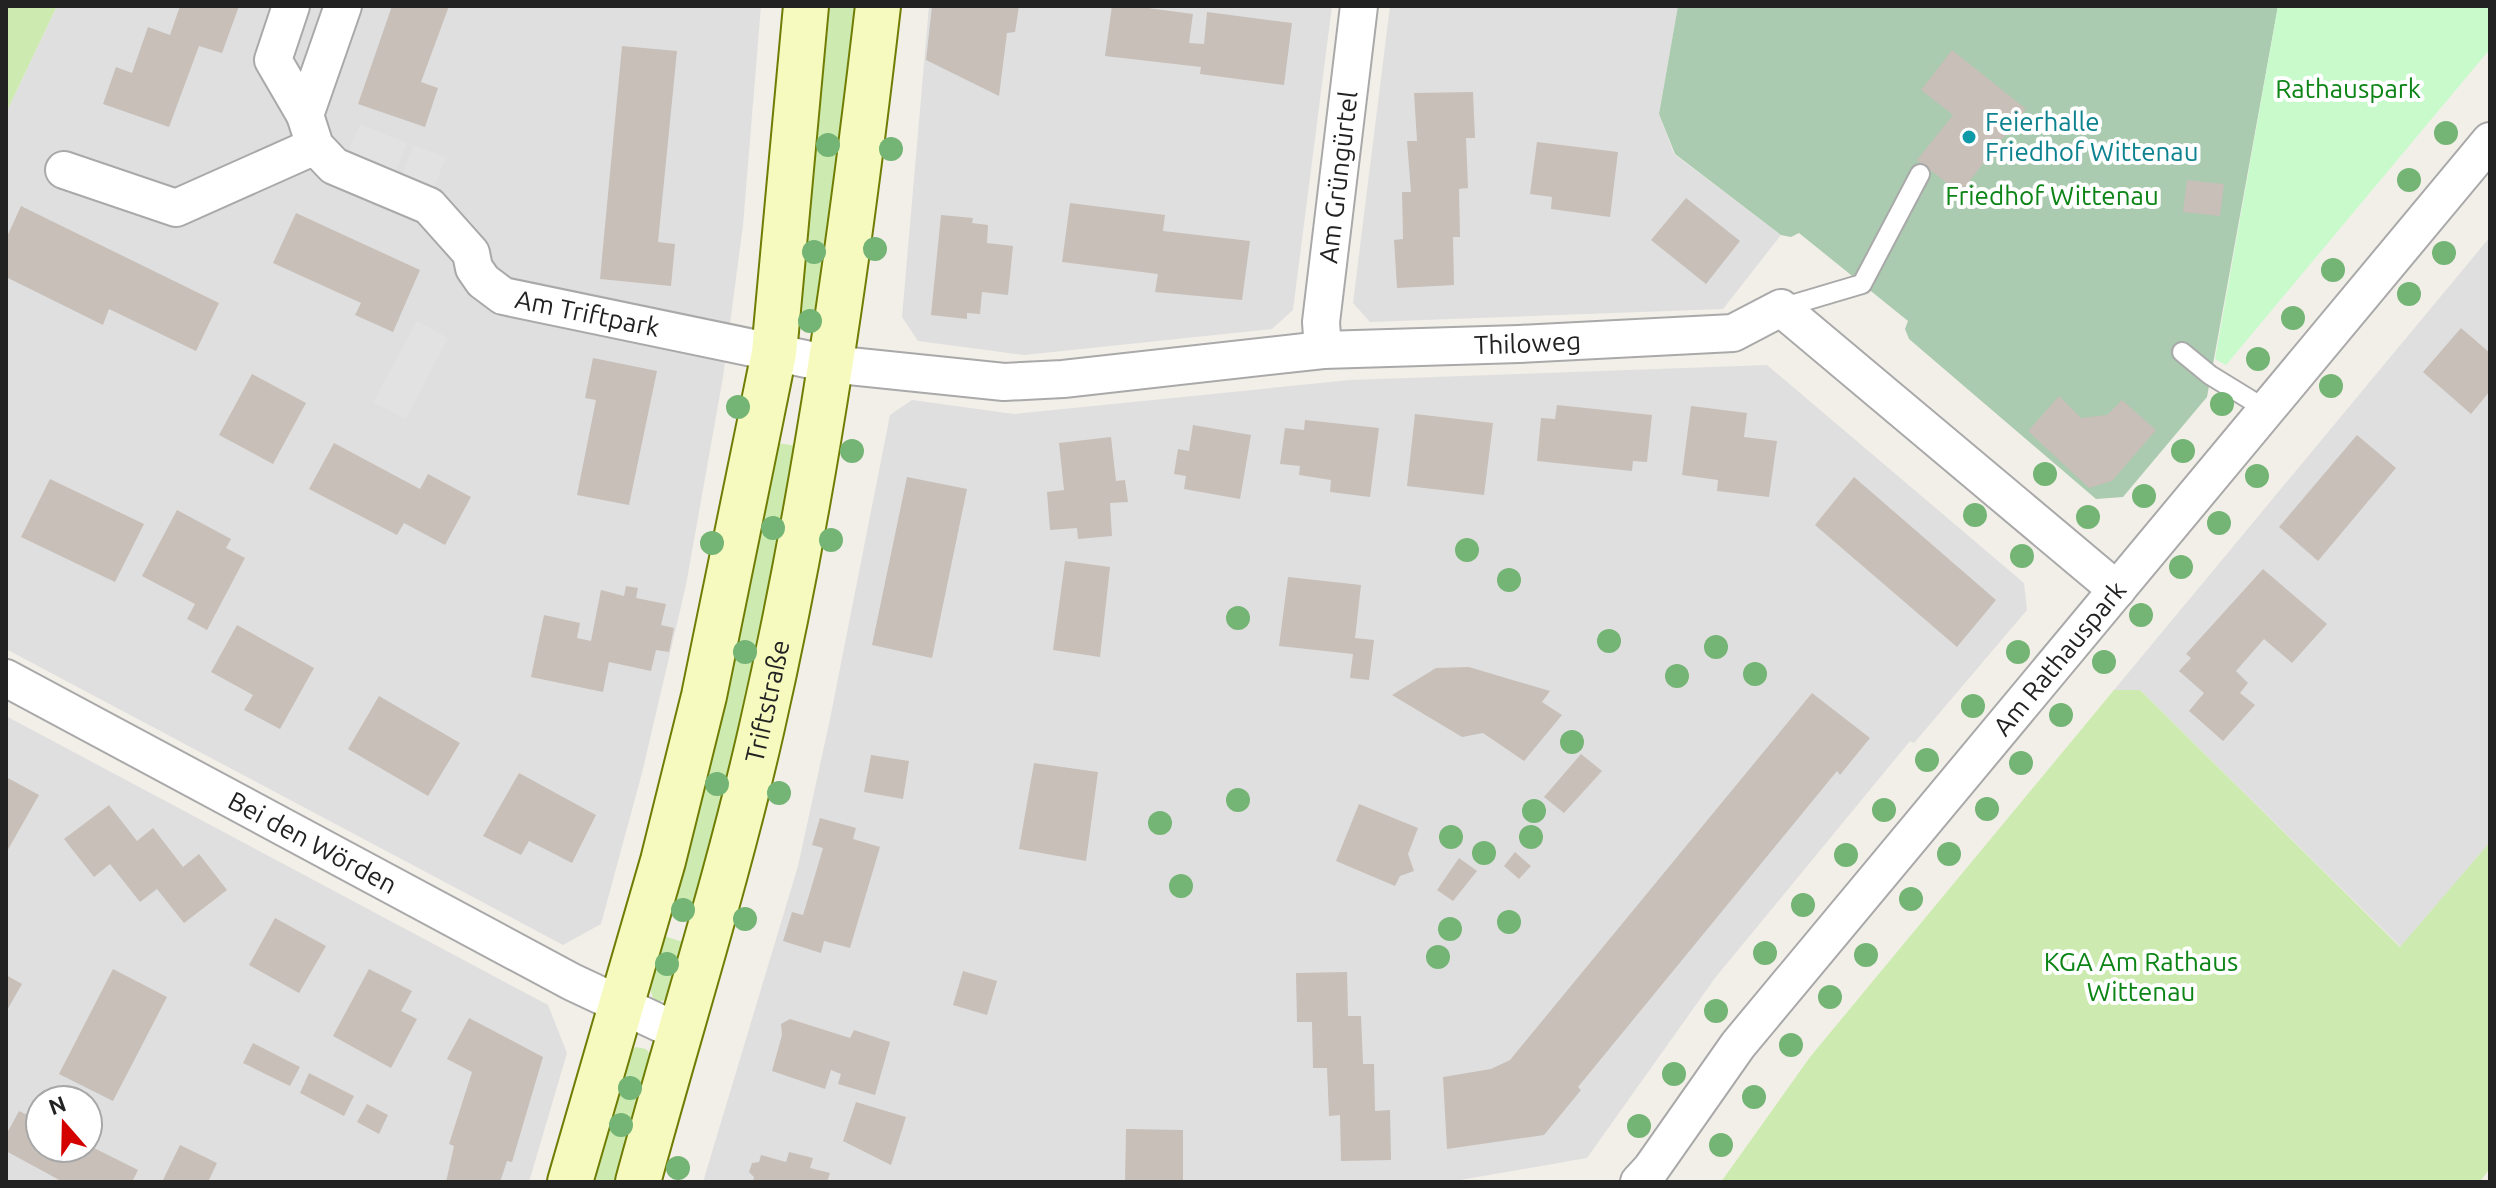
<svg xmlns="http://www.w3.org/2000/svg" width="2496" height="1188" font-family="Ubuntu,sans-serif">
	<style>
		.residential { fill: #e0dfdf; fill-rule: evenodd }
		.grass { fill: #cdebb0 }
		.cemetery { fill: #aacbaf }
		.park { fill: #c8facc }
		.parking { fill: #e2e2e2 }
		.building { fill: #c7bfb8 }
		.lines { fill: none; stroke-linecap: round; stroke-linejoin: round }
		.service-casing { stroke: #a9a9a9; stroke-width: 22 }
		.minor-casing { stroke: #a9a9a9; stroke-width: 40 }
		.secondary-casing { stroke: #707d05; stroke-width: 48 }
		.service { stroke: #fff; stroke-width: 18 }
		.minor { stroke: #fff; stroke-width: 36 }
		.secondary { stroke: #f7fabf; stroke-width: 44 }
		.tree { fill: #74b475 }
		.culture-dot { fill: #0f9aa8; stroke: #fff; stroke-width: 3 }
		.labels { text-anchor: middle; stroke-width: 8; stroke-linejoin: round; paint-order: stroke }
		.park-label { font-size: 26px; fill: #0c8416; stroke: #fff }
		.culture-label { font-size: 26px; fill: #0d838f; stroke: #fff; text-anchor: start }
		.street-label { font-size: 26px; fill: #222; stroke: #fff }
	</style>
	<rect width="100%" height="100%" fill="#f2efe9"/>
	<g class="residential">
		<path d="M57 6H761L743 225 723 377 686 585 642 773 601 924 563 945 6 649V113Z"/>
		<path d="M929 6H1332L1293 310 1272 329 1024 355 918 341 902 317Z"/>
		<path d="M1390 6H1678L1659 114 1674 154 1781 235 1723 309 1370 322 1353 303Z"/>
		<path d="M2490 237V842L2401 947 2140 690H2114Z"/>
		<path d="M1767 365 2024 583 2027 610 1914 743 1910 741 1715 978 1587 1158 1449 1182H703L798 866 830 719 890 415 912 400 1014 414 1350 380Z"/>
		<path d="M6 716 548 1005 567 1053 529 1182H6ZM40 1100H88V1148H40Z"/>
	</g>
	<g class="grass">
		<path d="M6 6H57L6 113Z"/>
		<path d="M830 6H857L816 323 810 333 801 328 800 319Z"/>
		<path d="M778 443 797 446 745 714 692 923 670 916Z"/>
		<path d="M2114 690H2140L2400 947 2490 842V1168L2480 1182H1721L1810 1057Z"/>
		<path d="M664 936 686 943 672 992 666 1000 656 1002C642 985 658 954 664 936Z"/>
		<path d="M636 1047 646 1049 651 1055 618 1182H593L629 1052Z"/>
	</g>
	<path class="cemetery" d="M1678 6H2278L2207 397 2123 497 2096 499 1909 339 1905 329 1908 321 1799 233 1791 237 1781 235 1675 154 1659 114Z"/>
	<path class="park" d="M2278 6H2490V49L2226 365 2215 359Z"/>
	<g class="parking">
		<path d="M360 124 407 143 395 174 347 154Z"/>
		<path d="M413 145 446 157 434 188 402 176Z"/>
		<path d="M417 321 448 338 406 419 373 402Z"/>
	</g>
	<g class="building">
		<path d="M180 6H239L222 53 199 46 169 127 103 104 116 67 132 73 148 27 170 35Z"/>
		<path d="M392 6H449L421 82 438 88 425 127 358 104Z"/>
		<path d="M932 6H1019L1015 32 1007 33 999 96 926 60Z"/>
		<path d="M1112 6H1133L1193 14 1189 43 1204 44 1207 12 1292 23 1284 85 1200 74 1201 67 1105 56Z"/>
		<path d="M622 46 677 51 658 242 675 244 671 286 600 279Z"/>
		<path d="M1952 50 2026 109 1960 193 1917 160 1953 115 1921 90Z"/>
		<path d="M1473 92 1475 138H1466L1468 188 1459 189 1460 237H1453L1454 285 1397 288 1394 240 1403 239 1402 192H1411L1407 141H1417L1414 93Z"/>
		<path d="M1537 142 1618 152 1610 217 1551 209 1552 197 1530 194Z"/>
		<path d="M2187 180 2224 184 2220 216 2183 212Z"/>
		<path d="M1686 198 1740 241 1706 284 1651 240Z"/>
		<path d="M1070 203 1165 215 1163 231 1250 241 1242 300 1155 292 1158 274 1062 262Z"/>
		<path d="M21 206 219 303 196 351 109 309 103 325 6 277V239Z"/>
		<path d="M296 213 420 270 393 332 355 315 361 303 273 263Z"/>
		<path d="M941 215 973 218 972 223 988 225 987 243 1013 246 1008 295 982 292 980 314 967 313V319L931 315Z"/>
		<path d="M2461 328 2490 353V391L2471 414 2423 372Z"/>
		<path d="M593 358 657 371 629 505 577 495 596 400 585 398Z"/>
		<path d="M252 374 306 403 273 464 219 435Z"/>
		<path d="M2059 396 2081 418 2107 415 2122 400 2156 430 2112 481 2089 488 2028 431Z"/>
		<path d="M1557 405 1652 415 1647 462 1633 461 1632 471 1537 461 1541 418 1555 419Z"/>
		<path d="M1691 406 1747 413 1744 437 1777 441 1769 497 1717 491 1718 480 1682 475Z"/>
		<path d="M1415 414 1493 423 1484 495 1407 486Z"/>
		<path d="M1305 420 1379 428 1370 497 1330 492 1331 480 1299 475 1300 466 1280 464 1285 428 1304 430Z"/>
		<path d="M1193 425 1251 435 1240 499 1184 489 1186 476 1174 474 1178 449 1189 451Z"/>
		<path d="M2357 435 2396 468 2318 561 2279 527Z"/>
		<path d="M1111 437 1116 481 1125 480 1128 502 1110 503 1112 536 1078 539 1077 528 1050 530 1047 492 1064 490 1059 443Z"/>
		<path d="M334 443 420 489 428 474 471 497 445 545 404 523 397 535 309 489Z"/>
		<path d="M907 477 967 489 932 658 872 645Z"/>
		<path d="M1854 477 1996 600 1957 647 1815 525Z"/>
		<path d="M50 479 144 524 115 582 21 537Z"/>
		<path d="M177 510 231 539 226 548 245 558 207 630 187 619 195 604 142 576Z"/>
		<path d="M1065 561 1110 567 1100 657 1053 650Z"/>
		<path d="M2263 569 2327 624 2292 663 2264 639 2236 671 2248 683 2240 693 2255 705 2223 741 2189 711 2204 693 2179 671 2191 658 2186 654Z"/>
		<path d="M1288 577 1361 585 1355 638 1374 640 1369 680 1350 678 1353 654 1279 646Z"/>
		<path d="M626 586 638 588 636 598 666 604 661 625 674 628 669 652 656 650 651 671 609 662 603 692 531 677 544 615 580 623 577 638 591 641 601 590 624 596Z"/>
		<path d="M237 625 314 668 280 729 244 710 253 695 211 672Z"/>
		<path d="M1469 667 1550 691 1542 702 1562 715 1524 761 1483 733 1462 737 1392 695 1436 668Z"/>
		<path d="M1812 693 1870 738 1840 775 1837 771 1578 1087 1581 1090 1544 1135 1447 1149 1443 1077 1491 1069 1510 1060Z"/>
		<path d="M379 696 460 743 428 796 348 749Z"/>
		<path d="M1581 754 1602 771 1564 813 1544 797Z"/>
		<path d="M871 755 909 761 903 799 864 792Z"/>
		<path d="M1034 763 1098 772 1086 861 1019 849Z"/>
		<path d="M519 773 596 815 572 863 529 841 521 855 483 836Z"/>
		<path d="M6 777 39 795 6 853Z"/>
		<path d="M1359 804 1418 828 1408 854 1414 871 1400 876 1395 886 1336 861Z"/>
		<path d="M109 805 137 841 153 828 183 867 199 854 227 890 184 923 157 889 140 902 110 864 94 877 64 839Z"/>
		<path d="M820 818 856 828 853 839 880 847 850 948 824 941 821 953 783 941 792 912 803 915 813 882 823 848 812 845Z"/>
		<path d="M1515 852 1531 866 1519 879 1504 866Z"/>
		<path d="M1459 858 1477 871 1453 901 1437 890Z"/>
		<path d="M275 918 326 946 299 993 249 965Z"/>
		<path d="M113 969 167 997 113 1101 59 1074Z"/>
		<path d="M369 969 412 991 401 1011 417 1019 391 1068 333 1036Z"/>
		<path d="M963 971 997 981 987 1015 953 1005Z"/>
		<path d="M1347 972 1348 1016H1361L1363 1064H1374L1375 1111 1390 1110 1391 1160 1341 1161 1340 1115 1329 1116 1327 1068H1313L1312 1022H1297L1296 973Z"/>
		<path d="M6 975 22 984 6 1012Z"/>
		<path d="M469 1018 543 1057 512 1162 507 1161 500 1182H446L454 1146 449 1144 472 1072 447 1059Z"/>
		<path d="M790 1019 850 1038 854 1030 890 1042 875 1095 838 1084 841 1074 831 1070 825 1089 772 1071 782 1035 781 1024Z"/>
		<path d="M253 1043 300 1067 290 1086 243 1063Z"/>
		<path d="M309 1073 354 1096 344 1116 300 1093Z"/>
		<path d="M856 1102 906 1117 891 1165 843 1141Z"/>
		<path d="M367 1104 388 1115 379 1134 357 1122Z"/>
		<path d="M19 1111 40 1121V1148H88V1145L138 1170 132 1182H63L6 1151V1135Z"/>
		<path d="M1126 1129 1183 1130V1182H1125Z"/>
		<path d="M180 1145 217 1163 208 1182H162Z"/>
		<path d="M789 1152 813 1158 810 1168 830 1173 827 1182H753L754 1177 749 1172 752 1163 759 1162 761 1155 786 1162Z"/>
	</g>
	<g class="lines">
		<g class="service-casing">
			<g id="service">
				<path d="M1781 308 1862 284 1920 174"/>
				<path d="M2182 352 2210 375 2267 410"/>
			</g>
		</g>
		<g class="minor-casing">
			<g id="minor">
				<path d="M291 6 273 60 305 115"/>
				<path id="s1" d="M343 6 305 115 315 146 334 166 429 206 471 253 474 268 483 281 503 296 830 364 1004 382 1063 379 1323 350 1519 344 1733 333 1781 308 2117 590"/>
				<path d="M64 170 176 208 315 146"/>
				<path id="s2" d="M1323 350 1321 322 1359 6"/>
				<path id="s3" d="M6 678 572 982 681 1033"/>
				<path id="s4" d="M1639 1182 1651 1169 1738 1045 2490 141"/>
			</g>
		</g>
		<g class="secondary-casing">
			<g id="secondary">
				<path d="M570 1182 663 861 704 696 760 422 774 353 806 6"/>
				<path id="s5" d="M638 1182C679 1030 727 881 762 727 816 490 850 248 878 6"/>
			</g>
		</g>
		<use href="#service" class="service"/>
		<use href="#minor" class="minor"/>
		<use href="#secondary" class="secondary"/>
	</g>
	<g class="tree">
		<circle cx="2446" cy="133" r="12"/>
		<circle cx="828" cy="145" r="12"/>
		<circle cx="891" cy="149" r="12"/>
		<circle cx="2409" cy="180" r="12"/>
		<circle cx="875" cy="249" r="12"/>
		<circle cx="814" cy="252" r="12"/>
		<circle cx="2444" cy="253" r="12"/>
		<circle cx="2333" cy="270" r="12"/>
		<circle cx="2409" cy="294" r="12"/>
		<circle cx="2293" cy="318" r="12"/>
		<circle cx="810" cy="321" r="12"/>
		<circle cx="2258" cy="359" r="12"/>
		<circle cx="2331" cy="386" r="12"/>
		<circle cx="2222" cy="404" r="12"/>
		<circle cx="738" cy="407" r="12"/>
		<circle cx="852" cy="451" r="12"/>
		<circle cx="2183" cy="451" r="12"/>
		<circle cx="2045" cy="474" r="12"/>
		<circle cx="2257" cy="476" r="12"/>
		<circle cx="2144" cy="496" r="12"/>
		<circle cx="1975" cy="515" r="12"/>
		<circle cx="2088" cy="517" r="12"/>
		<circle cx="2219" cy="523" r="12"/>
		<circle cx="773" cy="528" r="12"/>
		<circle cx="831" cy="540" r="12"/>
		<circle cx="712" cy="543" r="12"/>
		<circle cx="1467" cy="550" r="12"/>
		<circle cx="2022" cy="556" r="12"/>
		<circle cx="2181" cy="567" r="12"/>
		<circle cx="1509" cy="580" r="12"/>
		<circle cx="2141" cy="615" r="12"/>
		<circle cx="1238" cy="618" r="12"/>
		<circle cx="1609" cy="641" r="12"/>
		<circle cx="1716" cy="647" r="12"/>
		<circle cx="745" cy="652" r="12"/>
		<circle cx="2018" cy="652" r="12"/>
		<circle cx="2104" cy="662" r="12"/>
		<circle cx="1755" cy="674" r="12"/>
		<circle cx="1677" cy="676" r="12"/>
		<circle cx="1973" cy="706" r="12"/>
		<circle cx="2061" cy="715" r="12"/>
		<circle cx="1572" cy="742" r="12"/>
		<circle cx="1927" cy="760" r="12"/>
		<circle cx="2021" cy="763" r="12"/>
		<circle cx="717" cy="784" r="12"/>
		<circle cx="779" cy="793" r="12"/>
		<circle cx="1238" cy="800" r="12"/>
		<circle cx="1987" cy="809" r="12"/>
		<circle cx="1884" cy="810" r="12"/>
		<circle cx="1534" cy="811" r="12"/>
		<circle cx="1160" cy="823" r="12"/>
		<circle cx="1451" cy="837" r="12"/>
		<circle cx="1531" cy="837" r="12"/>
		<circle cx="1484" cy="853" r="12"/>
		<circle cx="1949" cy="854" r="12"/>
		<circle cx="1846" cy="855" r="12"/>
		<circle cx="1181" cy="886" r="12"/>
		<circle cx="1911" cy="899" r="12"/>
		<circle cx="1803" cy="905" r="12"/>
		<circle cx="683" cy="910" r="12"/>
		<circle cx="745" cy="919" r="12"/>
		<circle cx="1509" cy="922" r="12"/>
		<circle cx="1450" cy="929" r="12"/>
		<circle cx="1765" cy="953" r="12"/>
		<circle cx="1866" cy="955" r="12"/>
		<circle cx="1438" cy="957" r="12"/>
		<circle cx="667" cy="964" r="12"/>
		<circle cx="1830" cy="997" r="12"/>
		<circle cx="1716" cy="1011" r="12"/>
		<circle cx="1791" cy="1045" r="12"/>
		<circle cx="1674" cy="1074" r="12"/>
		<circle cx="630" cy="1088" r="12"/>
		<circle cx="1754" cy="1097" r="12"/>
		<circle cx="621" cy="1125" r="12"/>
		<circle cx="1639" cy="1126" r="12"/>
		<circle cx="1721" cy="1145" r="12"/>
		<circle cx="678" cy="1168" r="12"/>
	</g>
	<circle class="culture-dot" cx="1969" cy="137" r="8"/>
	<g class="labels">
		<g class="park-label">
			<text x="2348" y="98">Rathauspark</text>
			<text x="2052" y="205">Friedhof Wittenau</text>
			<text x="2141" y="971">KGA Am Rathaus<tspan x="2141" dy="30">Wittenau</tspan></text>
		</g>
		<g class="culture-label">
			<text x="1985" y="131">Feierhalle<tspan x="1985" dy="30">Friedhof Wittenau</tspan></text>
		</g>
		<g class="street-label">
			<text dy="9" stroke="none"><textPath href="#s2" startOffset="174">Am Grüngürtel</textPath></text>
			<text dy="9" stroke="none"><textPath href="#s1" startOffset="484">Am Triftpark</textPath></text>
			<text dy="9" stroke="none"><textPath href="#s1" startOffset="1432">Thiloweg</textPath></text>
			<text dy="9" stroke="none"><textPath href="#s4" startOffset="672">Am Rathauspark</textPath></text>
			<text dy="9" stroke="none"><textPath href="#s5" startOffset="498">Triftstraße</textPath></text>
			<text dy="9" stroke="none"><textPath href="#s3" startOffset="348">Bei den Wörden</textPath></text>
		</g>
	</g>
	<rect width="2496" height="1188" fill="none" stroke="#222222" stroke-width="16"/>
	<g transform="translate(64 1124) rotate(340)"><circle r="38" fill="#ffffff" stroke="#a7a7a7" stroke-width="2"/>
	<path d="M0-6L14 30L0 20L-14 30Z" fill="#d40000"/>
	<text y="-12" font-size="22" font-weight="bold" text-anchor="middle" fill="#222222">N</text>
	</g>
</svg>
